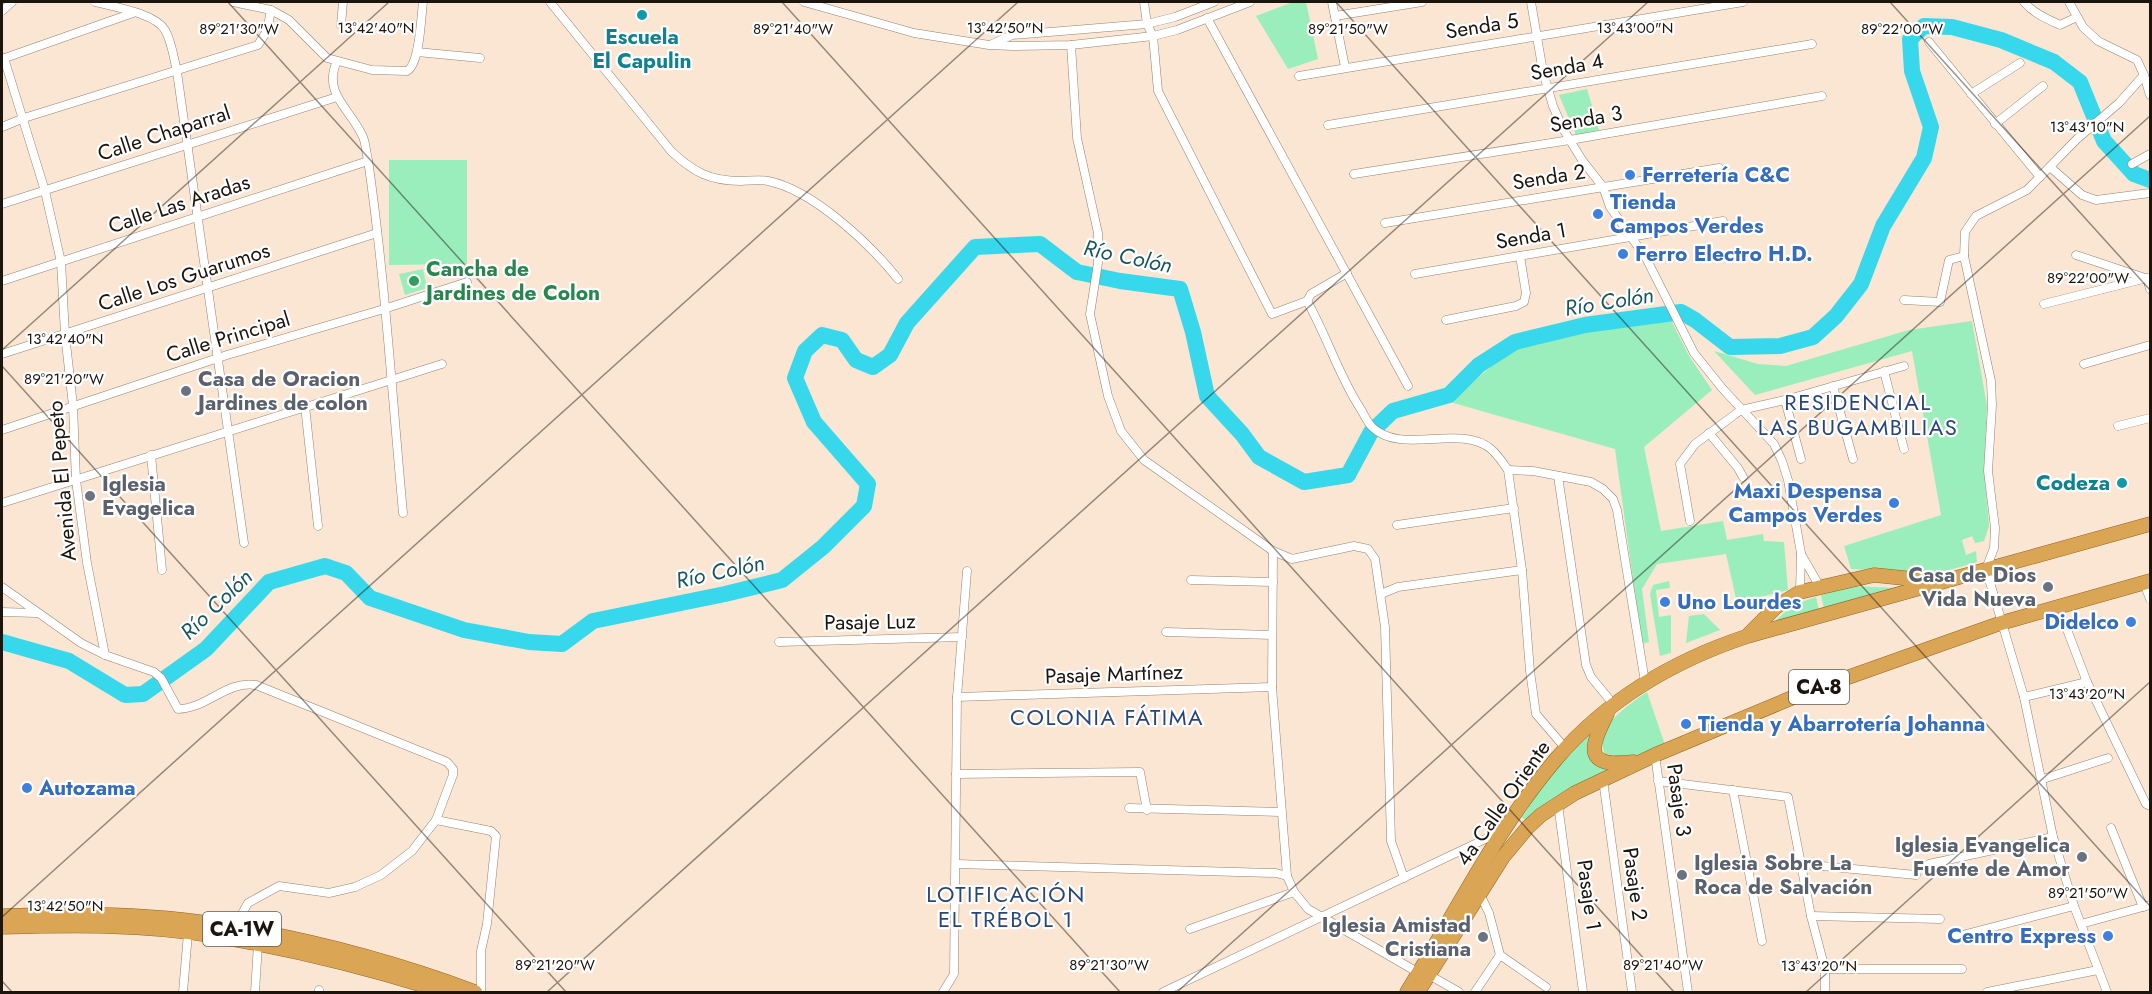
<svg xmlns="http://www.w3.org/2000/svg" width="2152" height="994" font-family="Jost,sans-serif">
	<style>
		.green { fill: #9aeebb }
		.lines { fill: none; stroke-linecap: round; stroke-linejoin: round }
		.river { stroke: #37d7ec; stroke-width: 16 }
		.minor-casing { stroke: #958370; stroke-width: 9 }
		.trunk-casing { stroke: #926422; stroke-width: 15 }
		.minor { stroke: #fff; stroke-width: 8 }
		.trunk { stroke: #daa656; stroke-width: 14 }
		.ticks { fill: none; stroke: #1c150e; stroke-width: 1.5; stroke-opacity: 0.45 }
		.culture-dot { fill: #0f9aa8; stroke: #fff; stroke-width: 2 }
		.shop-dot { fill: #3f7fe0; stroke: #fff; stroke-width: 2 }
		.leisure-dot { fill: #2e9e5b; stroke: #fff; stroke-width: 2 }
		.worship-dot { fill: #6b7280; stroke: #fff; stroke-width: 2 }
		.labels { text-anchor: middle; stroke-width: 4.5; stroke-linejoin: round; paint-order: stroke }
		.shield { fill: #fff; stroke: #605b56; stroke-width: 1.5 }
		.shield-label { font-size: 20px; font-weight: bold; fill: #1c150e }
		.street-label { font-size: 21px; fill: #1c150e; stroke: #fff }
		.culture-label { font-size: 21px; font-weight: bold; fill: #0d838f; stroke: #fff }
		.shop-label { font-size: 21px; font-weight: bold; fill: #366cbe; stroke: #fff; text-anchor: start }
		.leisure-label { font-size: 21px; font-weight: bold; fill: #27864d; stroke: #fff; text-anchor: start }
		.worship-label { font-size: 21px; font-weight: bold; fill: #5b616d; stroke: #fff; text-anchor: start }
		.water-label { font-size: 22px; font-style: italic; fill: #17565f; stroke: #fff }
		.neighbourhood-label { font-size: 22px; letter-spacing: 1.5px; fill: #28467d; stroke: #fff }
		.ticks-label { font-size: 15px; text-anchor: middle; fill: #1c150e; stroke: #fff; stroke-width: 4.5; stroke-linejoin: round; paint-order: stroke }
	</style>
	<rect width="100%" height="100%" fill="#fae6d2"/>
	<g class="green">
		<path d="M1293 2H1306L1318 59 1288 69 1256 16Z"/>
		<path d="M1587 89 1599 130 1576 135 1559 95Z"/>
		<path d="M389 160H467V264L389 265Z"/>
		<path d="M423 269 427 288 405 295 399 274Z"/>
		<path d="M1671 320 1689 356 1712 390 1644 447 1661 531 1723 521 1727 540 1763 534 1764 541 1784 542 1788 590 1737 603 1726 554 1657 564 1642 589 1649 642 1642 644 1615 449 1450 402 1502 357 1518 347 1585 329Z"/>
		<path d="M1972 321 1987 406 1984 469 1989 526 1984 541 1975 543 1972 536 1962 540 1966 555 1976 551 1977 562 1939 573 1851 569 1844 546 1941 515 1912 351 1755 395 1714 351 1758 364 1786 366 1909 330Z"/>
		<path d="M1669 581 1670 588 1656 590 1659 617 1671 615V653L1660 656 1650 594 1653 585Z"/>
		<path d="M1852 586 1896 588 1825 613 1821 595Z"/>
		<path d="M1816 597 1820 614 1761 633 1793 605Z"/>
		<path d="M1704 614 1720 630 1686 643 1689 616Z"/>
		<path d="M1647 692 1666 748 1642 759 1605 754C1592 727 1629 705 1647 692Z"/>
		<path d="M1595 734 1591 744 1618 769 1556 799 1525 820 1522 817 1539 791 1557 768 1588 736Z"/>
	</g>
	<g class="lines">
		<path class="river" d="M2 642 69 661 125 695 143 694 206 649 269 582 325 566 346 573 370 598 464 630 529 642 562 644 593 621 725 594 782 580 823 547 864 506 868 484 814 422 795 378 805 351 822 335 842 340 856 360 873 367 890 355 907 323 975 247 1040 244 1077 272 1120 281 1180 289 1193 332 1207 396 1242 434 1259 457 1304 482 1348 475 1371 432 1393 411 1449 395 1479 365 1515 342 1585 325 1681 312 1695 320 1730 347 1780 346 1813 337 1836 316 1861 284 1883 226 1924 158 1931 127 1912 71 1910 39 1924 26 1952 27 2001 40 2054 62 2080 82 2104 141 2134 174 2150 180"/>
		<g class="minor-casing">
			<g id="minor">
				<path d="M95 2C114 7 155 13 165 30 172 42 174 59 177 72L244 543"/>
				<path d="M233 2 271 10 289 20 327 58 372 70 407 71C420 64 421 17 423 2"/>
				<path d="M550 2 671 151C693 172 710 181 741 181 749 181 759 179 768 181 813 190 870 244 898 279"/>
				<path d="M804 2 914 33 989 45 1012 46 1071 45 1153 36 1177 30 1250 2"/>
				<path d="M1144 2 1147 24 1153 36 1158 91 1272 314 1307 301 1311 294 1347 273"/>
				<path d="M1332 2 1345 67"/>
				<path d="M1531 2 1543 72 1553 106 1563 129 1582 160 1603 187 1610 207 1646 258 1694 353 1722 388 1774 444 1782 461 1788 480 1801 553 1800 592"/>
				<path d="M2024 2C2033 13 2047 19 2060 25L2077 17"/>
				<path d="M2069 2 2083 27 2098 41 2137 60 2144 75 2150 95"/>
				<path d="M2 11 12 2"/>
				<path d="M1335 16 1422 2"/>
				<path d="M1207 18 1408 386"/>
				<path d="M341 25 343 2"/>
				<path d="M1929 42 2040 177"/>
				<path d="M990 45 1012 35 1147 24 1175 17 1214 2"/>
				<path d="M1071 45 1077 138 1098 233V263L1090 314 1108 396 1121 431 1144 460 1273 551 1292 559 1354 546 1368 549 1375 559 1385 627 1391 841 1404 878"/>
				<path d="M417 52 480 58"/>
				<path d="M4 58 45 191 61 262 65 334 73 406 76 480 87 563 105 655"/>
				<path d="M2 59 133 13"/>
				<path d="M337 61C322 94 351 109 363 137 366 144 366 153 368 160 385 277 392 395 403 513"/>
				<path d="M1299 76 1743 2"/>
				<path d="M1971 94 2020 63"/>
				<path d="M1995 124 2043 86"/>
				<path d="M1328 125 1812 44"/>
				<path d="M2 127 24 118 258 45 267 31 271 10"/>
				<path d="M2132 164 2150 154"/>
				<path d="M2050 167 2082 195 2096 200 2150 193"/>
				<path d="M1354 174 1570 140 1822 96"/>
				<path d="M2 204 337 97"/>
				<path d="M1385 223 1719 168"/>
				<path d="M2076 255 2148 279"/>
				<path d="M1415 274 1723 221"/>
				<path d="M2 281 368 161"/>
				<path d="M1904 300 1940 302 1949 260 1964 256"/>
				<path d="M1307 301C1327 336 1338 374 1360 408 1364 414 1367 422 1372 427 1402 456 1460 423 1491 449 1498 455 1503 463 1508 470"/>
				<path d="M2044 304 2147 278 2150 289"/>
				<path d="M1446 320 1516 306 1524 302 1526 293 1520 256"/>
				<path d="M2 354 377 233"/>
				<path d="M2084 364 2150 345"/>
				<path d="M1884 371 1904 449"/>
				<path d="M1833 386 1853 459"/>
				<path d="M1785 400 1801 459"/>
				<path d="M305 406 318 526"/>
				<path d="M2118 426 2150 418"/>
				<path d="M2 430 227 355 384 309 467 282"/>
				<path d="M1709 433 1738 468 1743 477"/>
				<path d="M151 455 162 570"/>
				<path d="M1558 476 1586 665 1591 677 1614 705"/>
				<path d="M2 503 442 364"/>
				<path d="M1690 521 1680 464 1695 444 1741 410 1785 400 1904 366"/>
				<path d="M1397 525 1514 508"/>
				<path d="M1273 551 1272 687 1287 876 1294 892 1308 909 1419 973"/>
				<path d="M1801 554 1820 587"/>
				<path d="M1191 580 1273 582"/>
				<path d="M2144 583 2150 599"/>
				<path d="M2 587 81 643 105 655 154 672 161 678 178 709C206 709 227 680 256 685L447 762 453 769V775L436 820 412 851 381 875 355 887 329 893 279 886 248 903 234 928"/>
				<path d="M1381 594 1398 587 1522 570"/>
				<path d="M2058 606 2087 682 2146 804 2150 806"/>
				<path d="M2 612 36 613"/>
				<path d="M1166 632 1272 635"/>
				<path d="M779 642 962 637"/>
				<path d="M957 697 1272 687"/>
				<path d="M2024 697 2087 682"/>
				<path d="M1566 749 1536 714 1530 671 1522 570 1508 470 1533 471 1591 482 1603 489 1613 499 1617 510 1645 682"/>
				<path d="M1655 755 1688 992"/>
				<path d="M956 774 1140 772 1147 810"/>
				<path d="M1603 780 1632 992"/>
				<path d="M2040 780 2108 758"/>
				<path d="M1658 781 1788 797 1811 916 1825 969V992"/>
				<path d="M1733 790 1762 941"/>
				<path d="M1558 804 1583 992"/>
				<path d="M1129 808 1281 812"/>
				<path d="M436 820 491 831 496 836 487 924 481 951V992"/>
				<path d="M2111 828 2143 907"/>
				<path d="M956 864 1276 873 1287 876"/>
				<path d="M1801 864 1916 875"/>
				<path d="M1929 864 2053 837"/>
				<path d="M1480 894 1489 913 1500 955 1546 987"/>
				<path d="M1811 916 1940 919"/>
				<path d="M2081 924 2150 905"/>
				<path d="M1190 929 1294 892"/>
				<path d="M1951 938 2074 906"/>
				<path d="M1825 969H1962"/>
				<path d="M1429 975 1459 992"/>
				<path d="M183 992 188 933"/>
				<path d="M255 992 258 944"/>
				<path d="M319 992V990"/>
				<path d="M943 992 954 974 957 697 967 571"/>
				<path d="M1163 992 1500 832"/>
				<path d="M1475 992 1500 955"/>
				<path d="M1987 992 2098 970"/>
				<path d="M2107 992 2074 906 2053 837 2024 697 1986 569 1994 548 1995 528 1988 471 1992 405 1991 381 1964 256 1965 232 1976 216 2027 190 2077 139 2119 103 2144 75"/>
			</g>
		</g>
		<g class="trunk-casing">
			<g id="trunk">
				<path d="M1749 634 1776 607 1800 592 1874 575 1933 581"/>
				<path d="M1607 714C1589 749 1584 768 1634 762"/>
				<path d="M2 916C72 913 145 913 215 924 304 938 392 961 475 992"/>
				<path d="M2 927C72 925 145 924 215 936 293 949 370 968 445 992"/>
				<path d="M1407 992C1455 914 1497 828 1557 758 1608 699 1675 660 1748 636L2150 524"/>
				<path d="M1418 992 1503 857 1528 827 1541 815 1575 793 1655 755 1801 694 2001 623 2150 581"/>
			</g>
		</g>
		<use href="#minor" class="minor"/>
		<use href="#trunk" class="trunk"/>
	</g>
	<path class="ticks" d="M228 2 1120 992M782 2 1674 992M1336 2 2150 906M1890 2 2150 290M2 350 389 2M2 366 566 992M2 917 1018 2M2 981 12 992M547 992 1648 2M1177 992 2150 116M1806 992 2150 682"/>
	<g class="culture-dot">
		<circle cx="642" cy="15" r="6"/>
		<circle cx="2122" cy="483" r="6"/>
	</g>
	<g class="shop-dot">
		<circle cx="1630" cy="175" r="6"/>
		<circle cx="1598" cy="214" r="6"/>
		<circle cx="1623" cy="254" r="6"/>
		<circle cx="1894" cy="503" r="6"/>
		<circle cx="1665" cy="602" r="6"/>
		<circle cx="2131" cy="622" r="6"/>
		<circle cx="1686" cy="724" r="6"/>
		<circle cx="27" cy="788" r="6"/>
		<circle cx="2108" cy="936" r="6"/>
	</g>
	<circle class="leisure-dot" cx="414" cy="281" r="6"/>
	<g class="worship-dot">
		<circle cx="186" cy="391" r="6"/>
		<circle cx="90" cy="496" r="6"/>
		<circle cx="2048" cy="587" r="6"/>
		<circle cx="2082" cy="857" r="6"/>
		<circle cx="1682" cy="875" r="6"/>
		<circle cx="1483" cy="937" r="6"/>
	</g>
	<g class="labels">
		<g class="shield">
			<rect x="1789" y="670" width="60" height="34" rx="4.5"/>
			<rect x="203" y="912" width="78" height="34" rx="4.5"/>
		</g>
		<g class="shield-label">
			<text x="1819" y="694">CA-8</text>
			<text x="242" y="936">CA-1W</text>
		</g>
		<g class="street-label">
			<text transform="translate(1482 26) rotate(-9)" y="7">Senda 5</text>
			<text transform="translate(1567 67) rotate(-10)" y="7">Senda 4</text>
			<text transform="translate(1586 119) rotate(-10)" y="7">Senda 3</text>
			<text transform="translate(164 133) rotate(-18)" y="7">Calle Chaparral</text>
			<text transform="translate(1549 177) rotate(-9)" y="7">Senda 2</text>
			<text transform="translate(179 204) rotate(-18)" y="7">Calle Las Aradas</text>
			<text transform="translate(1531 236) rotate(-10)" y="7">Senda 1</text>
			<text transform="translate(184 277) rotate(-18)" y="7">Calle Los Guarumos</text>
			<text transform="translate(228 337) rotate(-17)" y="7">Calle Principal</text>
			<text transform="translate(62 481) rotate(-95)" y="7">Avenida El Pepeto</text>
			<text transform="translate(870 622) rotate(-1)" y="7">Pasaje Luz</text>
			<text transform="translate(1114 674) rotate(-2)" y="7">Pasaje Martínez</text>
			<text transform="translate(1679 800) rotate(82)" y="7">Pasaje 3</text>
			<text transform="translate(1503 803) rotate(-55)" y="7">4a Calle Oriente</text>
			<text transform="translate(1635 884) rotate(82)" y="7">Pasaje 2</text>
			<text transform="translate(1589 895) rotate(82)" y="7">Pasaje 1</text>
		</g>
		<g class="culture-label">
			<text x="642" y="44">Escuela<tspan x="642" dy="24">El Capulin</tspan></text>
			<text x="2110" y="490" text-anchor="end">Codeza</text>
		</g>
		<g class="shop-label">
			<text x="1642" y="182">Ferretería C&amp;C</text>
			<text x="1610" y="209">Tienda<tspan x="1610" dy="24">Campos Verdes</tspan></text>
			<text x="1635" y="261">Ferro Electro H.D.</text>
			<text x="1882" y="498" text-anchor="end">Maxi Despensa<tspan x="1882" dy="24">Campos Verdes</tspan></text>
			<text x="1677" y="609">Uno Lourdes</text>
			<text x="2119" y="629" text-anchor="end">Didelco</text>
			<text x="1698" y="731">Tienda y Abarrotería Johanna</text>
			<text x="39" y="795">Autozama</text>
			<text x="2096" y="943" text-anchor="end">Centro Express</text>
		</g>
		<g class="leisure-label">
			<text x="426" y="276">Cancha de<tspan x="426" dy="24">Jardines de Colon</tspan></text>
		</g>
		<g class="worship-label">
			<text x="198" y="386">Casa de Oracion<tspan x="198" dy="24">Jardines de colon</tspan></text>
			<text x="102" y="491">Iglesia<tspan x="102" dy="24">Evagelica</tspan></text>
			<text x="2036" y="582" text-anchor="end">Casa de Dios<tspan x="2036" dy="24">Vida Nueva</tspan></text>
			<text x="2070" y="852" text-anchor="end">Iglesia Evangelica<tspan x="2070" dy="24">Fuente de Amor</tspan></text>
			<text x="1694" y="870">Iglesia Sobre La<tspan x="1694" dy="24">Roca de Salvación</tspan></text>
			<text x="1471" y="932" text-anchor="end">Iglesia Amistad<tspan x="1471" dy="24">Cristiana</tspan></text>
		</g>
		<g class="water-label">
			<text transform="translate(1128 256) rotate(12)" y="8">Río Colón</text>
			<text transform="translate(1609 301) rotate(-9)" y="8">Río Colón</text>
			<text transform="translate(720 571) rotate(-12)" y="8">Río Colón</text>
			<text transform="translate(216 604) rotate(-44)" y="8">Río Colón</text>
		</g>
		<g class="neighbourhood-label">
			<text x="1858" y="410">RESIDENCIAL<tspan x="1858" dy="25">LAS BUGAMBILIAS</tspan></text>
			<text x="1107" y="725">COLONIA FÁTIMA</text>
			<text x="1006" y="902">LOTIFICACIÓN<tspan x="1006" dy="25">EL TRÉBOL 1</tspan></text>
		</g>
	</g>
	<g class="ticks-label">
		<text x="376" y="33">13°42'40"N</text>
		<text x="1005" y="33">13°42'50"N</text>
		<text x="1635" y="33">13°43'00"N</text>
		<text x="239" y="34">89°21'30"W</text>
		<text x="793" y="34">89°21'40"W</text>
		<text x="1348" y="34">89°21'50"W</text>
		<text x="1902" y="34">89°22'00"W</text>
		<text x="2087" y="132">13°43'10"N</text>
		<text x="2088" y="283">89°22'00"W</text>
		<text x="65" y="344">13°42'40"N</text>
		<text x="64" y="384">89°21'20"W</text>
		<text x="2087" y="699">13°43'20"N</text>
		<text x="2088" y="898">89°21'50"W</text>
		<text x="65" y="911">13°42'50"N</text>
		<text x="555" y="970">89°21'20"W</text>
		<text x="1109" y="970">89°21'30"W</text>
		<text x="1663" y="970">89°21'40"W</text>
		<text x="1819" y="971">13°43'20"N</text>
	</g>
	<rect width="2152" height="994" fill="none" stroke="#1c150e" stroke-width="6"/>
</svg>
